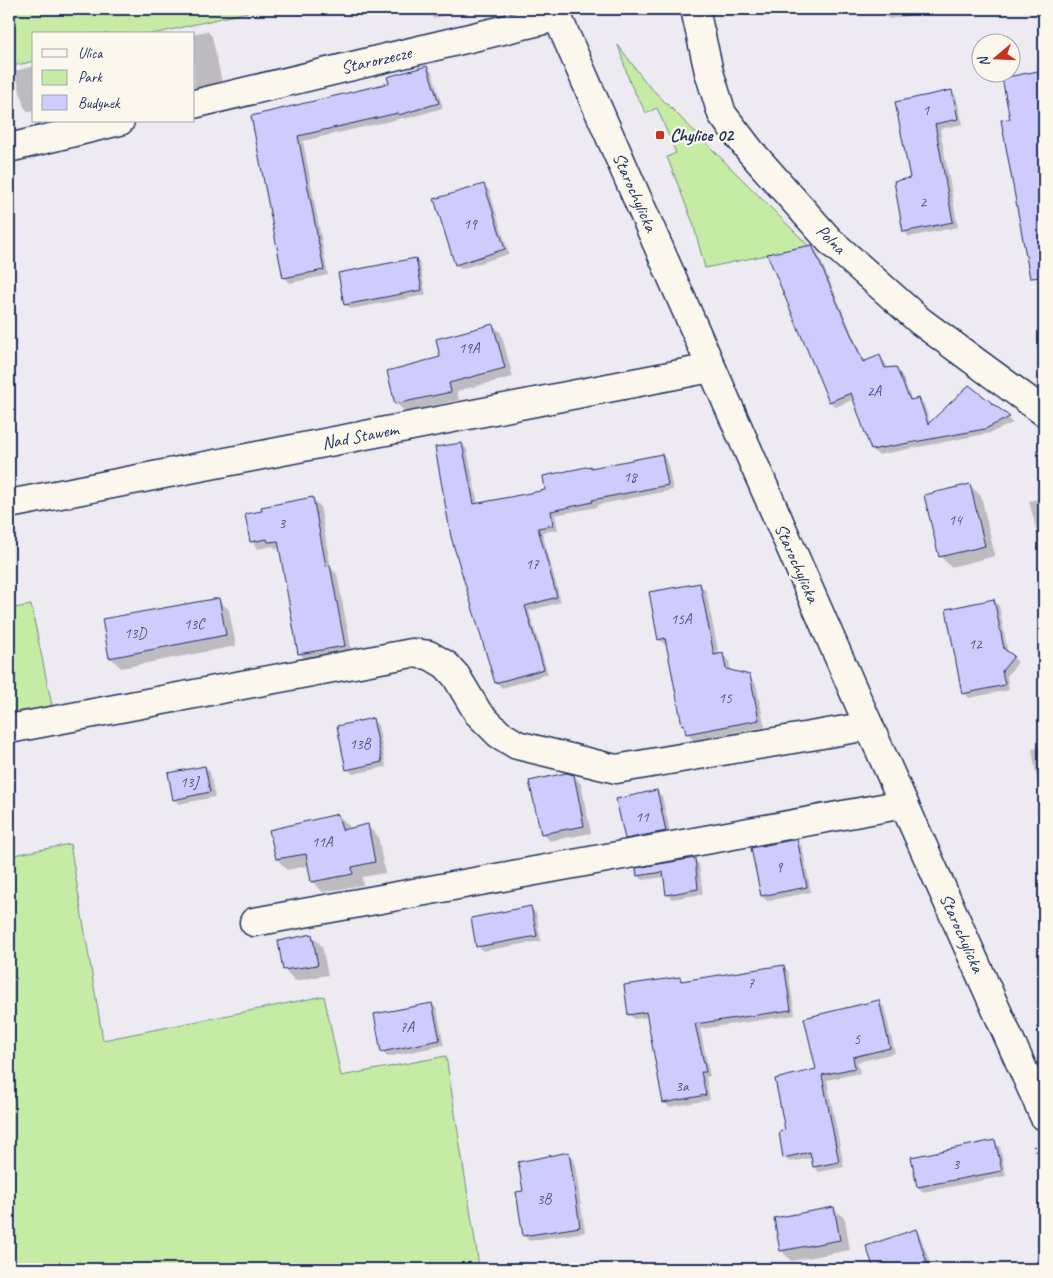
<svg xmlns="http://www.w3.org/2000/svg" width="1053" height="1278" font-family="Caveat,sans-serif">
	<style>
		.green { fill: #c5eba5; stroke: #708d82 }
		.shadow { fill: #0003 }
		.building { fill: #cfcbfd; stroke: #1b2f5e }
		.lines { fill: none; stroke-linecap: round; stroke-linejoin: round }
		.minor-casing { stroke: #1b2f5e; stroke-width: 31 }
		.path { stroke: #1b2f5e; stroke-width: 3; stroke-dasharray: 1 4; stroke-linecap: butt }
		.minor { stroke: #fbf7ec; stroke-width: 28 }
		.poi-dot { fill: #c8321e; stroke: #fbf7ec; stroke-width: 2 }
		.labels { text-anchor: middle; stroke-width: 5; stroke-linejoin: round; paint-order: stroke }
		.number-label { font-size: 15px; fill: #485686 }
		.street-label { font-size: 18px; fill: #1b2f5e; stroke: #fbf7ec }
		.poi-label { font-size: 18px; font-weight: bold; fill: #1b2f5e; stroke: #fbf7ec; text-anchor: start }
	</style>
	<rect width="100%" height="100%" fill="#eeeaf1"/>
	<filter id="ink" filterUnits="userSpaceOnUse"><feTurbulence type="fractalNoise" baseFrequency=".02" numOctaves="2"/><feDisplacementMap in="SourceGraphic" scale="10" xChannelSelector="R" yChannelSelector="G"/><feConvolveMatrix kernelMatrix="1 2 1 2 8 2 1 2 1" color-interpolation-filters="sRGB"/></filter>
	<g filter="url(#ink)">
		<g class="green">
			<path d="M9 9H247L248 12 153 34H34V61L9 67Z"/>
			<path d="M618 45 647 84 809 246 705 268 693 223 667 157 676 153 657 108 646 113 630 83Z"/>
			<path d="M31 605 52 706 9 713V609Z"/>
			<path d="M70 844 103 1040 324 996 341 1076 446 1056 479 1266 460 1269H9V856Z"/>
		</g>
		<g class="shadow">
			<path d="M426 9H456L434 19Z"/>
			<path d="M879 9H932V11L889 19Z"/>
			<path d="M207 31 212 36 223 87 194 95V34H192Z"/>
			<path d="M34 66V111L29 112 24 107 15 71Z"/>
			<path d="M427 67 432 72 443 108 405 119 403 118 303 141 328 275 290 283 284 277 253 117 391 84Z"/>
			<path d="M1038 72 1043 77 1044 86V246L1030 249 1011 120Z"/>
			<path d="M951 91 956 96 963 124 940 129 958 227 909 237 904 231 912 179 896 102Z"/>
			<path d="M484 185 489 190 509 254 461 269 456 264Z"/>
			<path d="M812 246 817 252 865 363 880 357 885 362 888 369 896 368 901 374 912 401 918 399 924 404 930 423 969 386 1013 423 990 433 878 455 872 449 854 399 836 407 830 402 768 255Z"/>
			<path d="M415 259 420 264 426 295 351 309 345 304Z"/>
			<path d="M493 325 501 333 513 377 457 391 459 400 405 412 396 403 442 358Z"/>
			<path d="M462 444 467 449 478 504 546 491 591 467 592 469 662 455 667 460 673 490 597 505 598 507 555 515 558 530 542 532 561 602 529 611 548 674 502 688 496 682Z"/>
			<path d="M970 485 981 496 995 556 951 567 940 556Z"/>
			<path d="M1044 497V548L1040 544 1029 501Z"/>
			<path d="M313 499 320 506 331 568 337 574 352 653 307 661 300 654 280 548 276 549 273 546 258 549 251 541Z"/>
			<path d="M700 584 706 591 719 655 722 654 729 661 731 672 749 677 756 684 765 727 693 740 687 733 686 727 683 724 668 645 666 646 659 639Z"/>
			<path d="M218 599 229 610 236 646 121 668 110 657Z"/>
			<path d="M994 601 999 606 1008 653 1018 662 1007 676 1009 690 969 698 964 693Z"/>
			<path d="M372 720 378 725 386 767 353 774 348 769Z"/>
			<path d="M1044 747V791L1038 786 1032 749Z"/>
			<path d="M205 767 210 772 215 797 179 804 174 799Z"/>
			<path d="M574 776 581 784 591 833 550 841 543 834Z"/>
			<path d="M657 791 662 796 671 836 632 843 626 838Z"/>
			<path d="M338 815 349 826V829L367 826 378 836 385 873 362 877 363 885 323 892 312 881 310 865 287 870 277 859Z"/>
			<path d="M796 841 802 846 811 892 767 901 762 896Z"/>
			<path d="M694 859 699 864 703 894 672 899 667 894 665 877 643 880 638 875Z"/>
			<path d="M531 908 536 913 541 941 483 951 478 946Z"/>
			<path d="M311 935 322 946 328 975 295 981 285 970 280 942Z"/>
			<path d="M783 966 788 971 795 1015 700 1029 710 1076 706 1077 710 1100 669 1107 664 1102 648 1017 634 1019 629 1014 680 978 683 982Z"/>
			<path d="M879 1002 884 1007 895 1053 857 1062 860 1073 827 1080 844 1167 819 1172 814 1167 812 1158 790 1162 785 1157 786 1131 817 1070Z"/>
			<path d="M432 1004 437 1009 444 1045 387 1057 382 1051Z"/>
			<path d="M995 1142 1000 1147 1006 1176 923 1192 918 1187Z"/>
			<path d="M569 1154 574 1159 585 1232 529 1241 524 1235 525 1192Z"/>
			<path d="M834 1209 845 1219 850 1250 791 1261 781 1250Z"/>
			<path d="M915 1230 920 1235 932 1269H874L867 1247Z"/>
		</g>
		<g class="building">
			<path d="M427 66 439 103 399 115 398 113 298 136 324 270 283 278 251 116 389 83 387 77Z"/>
			<path d="M1038 71 1044 108V277L1030 278 1001 120 1010 119 1002 78Z"/>
			<path d="M952 90 958 119 935 124 953 222 903 232 894 181 910 178 895 102Z"/>
			<path d="M484 184 505 249 455 265 434 199Z"/>
			<path d="M812 245 863 362 880 355 885 368 896 367 910 400 919 398 928 424 969 385 1010 417 985 429 871 450 851 393 829 402 767 254Z"/>
			<path d="M416 258 422 290 344 305 338 273Z"/>
			<path d="M493 324 505 368 449 383 451 392 395 404 387 371 440 357 436 339Z"/>
			<path d="M462 443 474 504 545 490 543 476 591 466V468L662 454 668 485 592 500 593 502 551 511 553 525 538 528 557 597 525 606 544 669 495 683 451 537 435 447Z"/>
			<path d="M970 484 985 546 939 557 924 495Z"/>
			<path d="M313 497 326 566 330 565 345 646 298 654 278 541 268 542 267 539 250 542 245 514 262 511 261 507Z"/>
			<path d="M700 583 714 655 723 653 726 669 750 675 759 720 686 734 684 724 682 725 665 638 658 640 649 592Z"/>
			<path d="M219 598 226 635 109 658 102 619Z"/>
			<path d="M994 599 1004 649 1014 656 1002 671 1005 685 962 694 946 609Z"/>
			<path d="M373 718 382 762 346 770 337 726Z"/>
			<path d="M205 766 210 792 173 800 168 773Z"/>
			<path d="M566 773 574 775 584 826 541 834 529 781Z"/>
			<path d="M657 790 666 831 625 839 616 799Z"/>
			<path d="M338 814 342 830 368 824 375 862 352 867 353 874 311 882 306 854 276 859 269 830Z"/>
			<path d="M797 839 807 887 761 896 751 848Z"/>
			<path d="M695 858 698 889 666 895 663 872 637 876 636 868Z"/>
			<path d="M531 906 537 936 476 947 471 918Z"/>
			<path d="M312 934 318 965 283 970 278 941Z"/>
			<path d="M784 965 791 1010 695 1024 706 1072H701L706 1095 663 1103 646 1012 628 1015 624 985 680 977 681 981Z"/>
			<path d="M879 1000 890 1048 853 1057 855 1068 822 1075 839 1162 813 1167 810 1152 783 1158 779 1132 785 1130 775 1079 816 1069 804 1018Z"/>
			<path d="M432 1003 440 1040 381 1052 374 1014Z"/>
			<path d="M995 1140 1002 1171 917 1187 911 1157Z"/>
			<path d="M569 1152 580 1227 523 1236 516 1192 523 1191 518 1162Z"/>
			<path d="M834 1207 840 1240 780 1251 774 1218Z"/>
			<path d="M916 1229 929 1269H874L866 1246Z"/>
		</g>
		<g class="lines">
			<g class="minor-casing">
				<g id="minor">
					<path d="M554 9 869 726 1044 1116"/>
					<path d="M695 9 709 72 722 114 751 152 830 241 920 321 1044 412"/>
					<path d="M194 104 557 17"/>
					<path d="M9 148 120 121"/>
					<path d="M9 504 711 368"/>
					<path d="M9 729 412 653 429 655 446 665 456 676 478 713 499 734 517 745 616 769 869 726"/>
					<path d="M254 922 904 804"/>
				</g>
			</g>
			<path class="path" d="M1034 1146 1044 1168"/>
			<use href="#minor" class="minor"/>
		</g>
	</g>
	<rect class="poi-dot" x="655" y="130" width="10" height="10" rx="2.5"/>
	<g class="labels">
		<g class="number-label">
			<text x="926" y="115">1</text>
			<text x="923" y="207">2</text>
			<text x="470" y="229">19</text>
			<text x="469" y="353">19A</text>
			<text x="874" y="396">2A</text>
			<text x="630" y="482">18</text>
			<text x="955" y="525">14</text>
			<text x="282" y="528">3</text>
			<text x="532" y="569">17</text>
			<text x="681" y="624">15A</text>
			<text x="194" y="629">13C</text>
			<text x="135" y="638">13D</text>
			<text x="975" y="649">12</text>
			<text x="725" y="703">15</text>
			<text x="360" y="749">13B</text>
			<text x="189" y="787">13J</text>
			<text x="642" y="822">11</text>
			<text x="322" y="847">11A</text>
			<text x="779" y="872">9</text>
			<text x="751" y="988">7</text>
			<text x="407" y="1032">7A</text>
			<text x="857" y="1044">5</text>
			<text x="682" y="1091">3a</text>
			<text x="956" y="1169">3</text>
			<text x="544" y="1204">3B</text>
		</g>
		<g class="street-label">
			<text transform="translate(376 60) rotate(-13)" y="6">Starorzecze</text>
			<text transform="translate(635 192) rotate(66)" y="6">Starochylicka</text>
			<text transform="translate(831 239) rotate(45)" y="6">Polna</text>
			<text transform="translate(360 436) rotate(-11)" y="6">Nad Stawem</text>
			<text transform="translate(797 563) rotate(66)" y="6">Starochylicka</text>
			<text transform="translate(962 933) rotate(66)" y="6">Starochylicka</text>
		</g>
		<g class="poi-label">
			<text x="670" y="141">Chylice 02</text>
		</g>
	</g>
	<rect width="1053" height="1278" fill="none" stroke="#fbf7ec" stroke-width="30"/>
	<rect x="15" y="15" width="1023" height="1248" fill="none" stroke="#1b2f5e" stroke-width="2" filter="url(#ink)"/>
	<rect x="32" y="32" width="162" height="90" fill="#fbf7ec" stroke="#a1a7b3"/>
	<rect x="42" y="49" width="25" height="8" fill="#fbf7ec" stroke="#a1a7b3"/>
	<text x="78" y="58" font-size="15" fill="#1b2f5e">Ulica</text>
	<rect x="42" y="70" width="25" height="15" fill="#c5eba5" stroke="#a1a7b3"/>
	<text x="78" y="82" font-size="15" fill="#1b2f5e">Park</text>
	<rect x="42" y="95" width="25" height="15" fill="#cfcbfd" stroke="#a1a7b3"/>
	<text x="78" y="108" font-size="15" fill="#1b2f5e">Budynek</text>
	<g transform="translate(996 58) rotate(251)"><circle r="24" fill="#fbf7ec" stroke="#a1a7b3"/>
	<path d="M0-4L9 19L0 12L-9 19Z" fill="#c8321e"/>
	<text y="-8" font-size="14" font-weight="bold" text-anchor="middle" fill="#1b2f5e">N</text>
	</g>
</svg>
